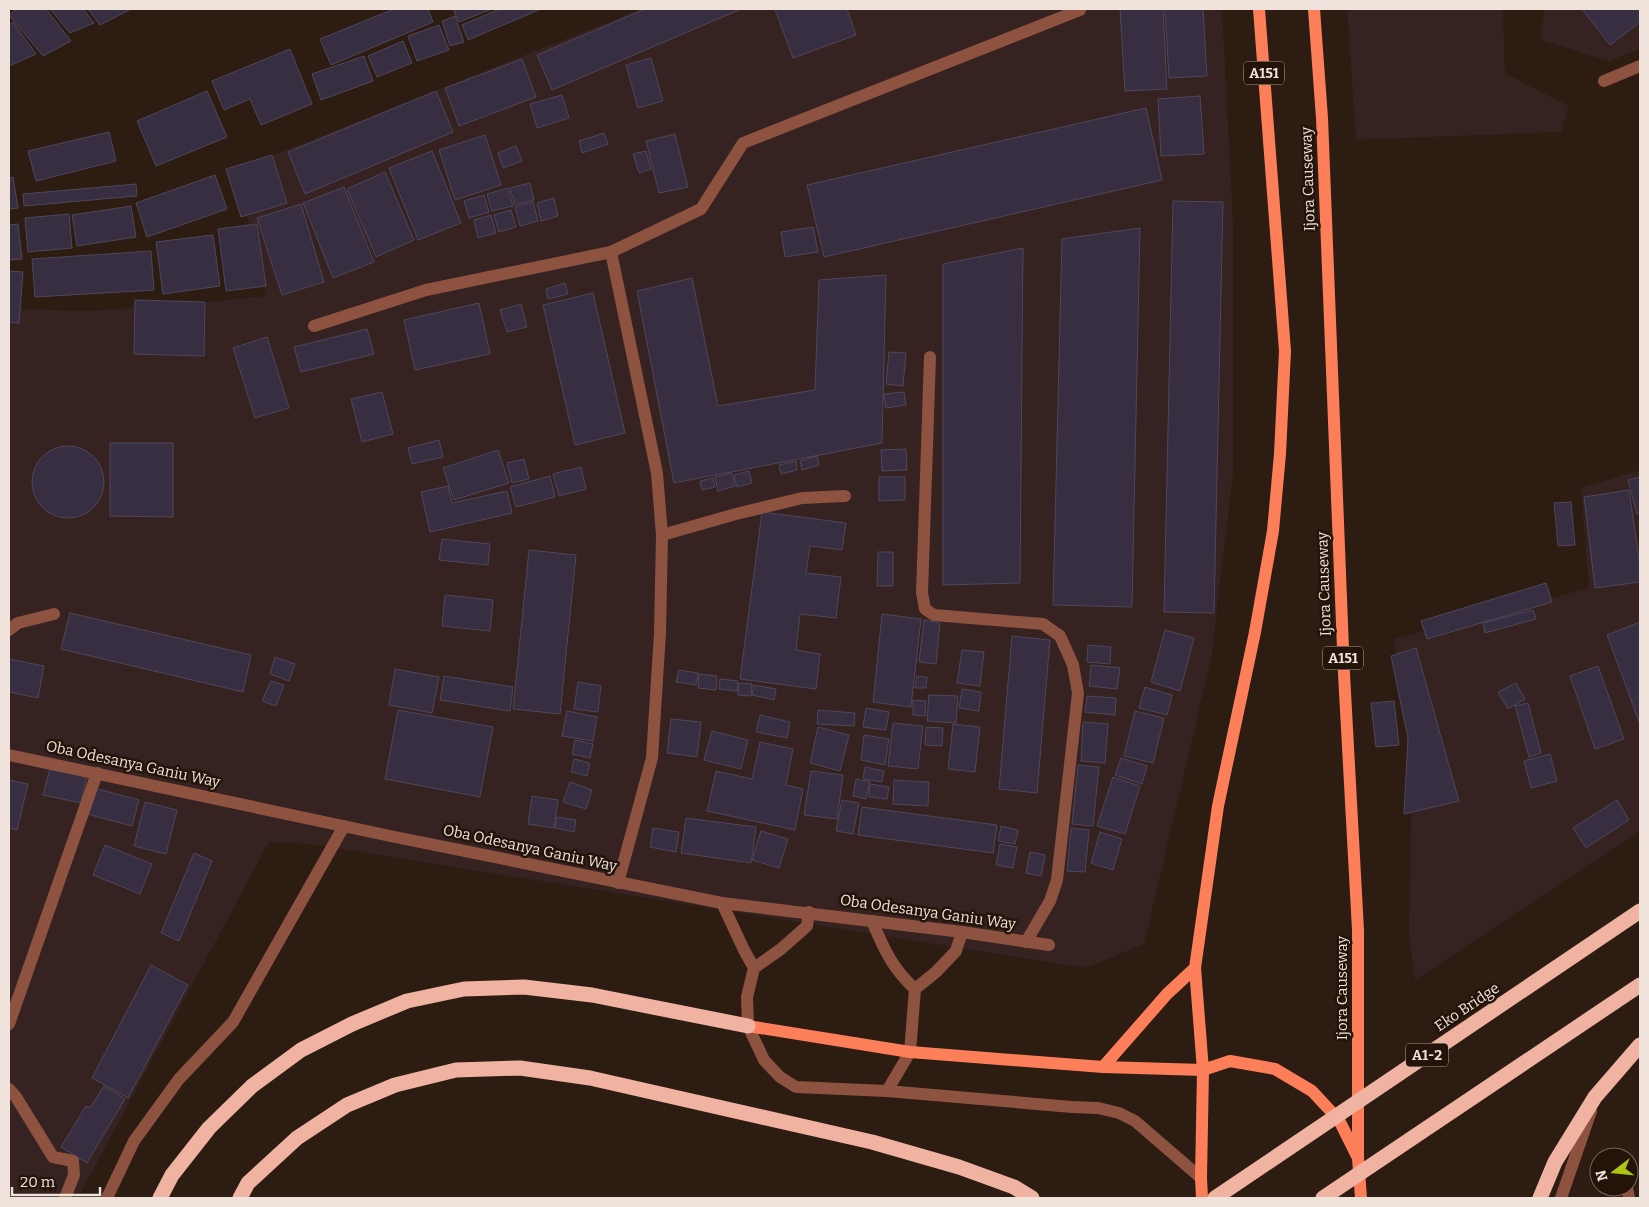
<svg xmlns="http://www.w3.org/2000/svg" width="1649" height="1207" font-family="Bitter,serif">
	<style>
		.industrial { fill: #352221 }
		.building { fill: #372f41; stroke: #4f475a }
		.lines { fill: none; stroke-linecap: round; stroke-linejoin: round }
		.minor { stroke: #8e5240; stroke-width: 12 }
		.major { stroke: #fc7f5a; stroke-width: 12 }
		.highway { stroke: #f0b3a1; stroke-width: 15 }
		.highway-bridge { stroke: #f0b3a1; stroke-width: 15 }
		.labels { text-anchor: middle; stroke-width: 5; stroke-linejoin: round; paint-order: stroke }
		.shield { fill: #231309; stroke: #b2a59d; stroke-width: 1 }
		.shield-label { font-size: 14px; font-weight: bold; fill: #efe3dc }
		.street-label { font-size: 15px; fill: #efe3dc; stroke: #231309 }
	</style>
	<rect width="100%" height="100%" fill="#2d1c12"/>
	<g class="industrial">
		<path d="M641 9H1222L1233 221V473L1211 660 1144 944 1086 968 310 844 269 842 78 1198H9V309L90 311 188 304 266 296 236 170Z"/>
		<path d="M1347 9H1503L1505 73 1569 106 1561 132 1356 140Z"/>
		<path d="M1544 9H1640V49L1609 61 1541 40Z"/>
		<path d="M1640 470V831L1415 980 1409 931 1413 749 1394 639 1589 588 1581 488Z"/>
	</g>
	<g class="building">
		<path d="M17 9H46L71 41 43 56 9 15Z"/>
		<path d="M50 9H83L94 23 70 33Z"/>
		<path d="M88 9H131L100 25Z"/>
		<path d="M394 9H428L433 22 331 65 320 39Z"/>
		<path d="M453 9H492L459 22Z"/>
		<path d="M500 9H541L468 40 462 25Z"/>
		<path d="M645 9H741L552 90 537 55Z"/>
		<path d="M775 9H847L856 35 793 58Z"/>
		<path d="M1120 9H1163L1167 89 1125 91Z"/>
		<path d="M1165 9H1203L1207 76 1169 78Z"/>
		<path d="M1582 9H1640V22L1610 45Z"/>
		<path d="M455 16 464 42 450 46 442 21Z"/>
		<path d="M13 22 36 54 9 66V25Z"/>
		<path d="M439 25 449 50 417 61 408 36Z"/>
		<path d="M403 41 412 63 377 77 368 56Z"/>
		<path d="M290 49 312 104 261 125 250 99 224 110 212 81Z"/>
		<path d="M364 56 373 81 321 100 312 74Z"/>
		<path d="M651 58 663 101 638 108 626 65Z"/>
		<path d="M522 59 536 97 459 126 445 88Z"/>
		<path d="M207 91 227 137 156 166 137 121Z"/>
		<path d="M436 91 453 132 305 194 288 152Z"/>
		<path d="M562 95 569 118 537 128 530 104Z"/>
		<path d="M1200 96 1204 154 1161 156 1158 99Z"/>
		<path d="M1146 108 1162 180 824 257 807 185Z"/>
		<path d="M109 132 116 161 36 181 28 151Z"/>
		<path d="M604 133 608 144 582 153 579 141Z"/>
		<path d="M675 134 688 187 659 193 646 141Z"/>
		<path d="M485 135 501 185 455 200 439 150Z"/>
		<path d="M516 146 522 161 503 168 498 153Z"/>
		<path d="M432 151 461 223 418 240 389 168Z"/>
		<path d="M646 151 651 169 639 173 633 154Z"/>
		<path d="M272 155 287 203 241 217 226 169Z"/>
		<path d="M385 172 414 240 376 257 347 189Z"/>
		<path d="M215 175 227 209 147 237 136 203Z"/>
		<path d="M13 177 18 208 9 209V178Z"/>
		<path d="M530 183 534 200 515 205 510 188Z"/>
		<path d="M136 184 137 196 24 206 23 194Z"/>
		<path d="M344 187 374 262 333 278 303 203Z"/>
		<path d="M508 188 513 206 492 211 487 194Z"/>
		<path d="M484 195 489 212 469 218 464 201Z"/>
		<path d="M554 198 558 216 541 221 537 203Z"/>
		<path d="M1173 201 1223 202 1214 613 1164 612Z"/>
		<path d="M533 202 538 221 520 226 515 207Z"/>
		<path d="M301 204 324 282 282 295 257 218Z"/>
		<path d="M131 206 136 237 77 246 72 215Z"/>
		<path d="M511 210 516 227 499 232 494 215Z"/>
		<path d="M69 214 72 248 28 252 25 218Z"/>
		<path d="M491 215 496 233 478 238 474 220Z"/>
		<path d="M18 224 22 259 9 260V225Z"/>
		<path d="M257 224 266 286 226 291 218 229Z"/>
		<path d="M813 227 818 252 785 257 781 232Z"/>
		<path d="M1140 228 1132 607 1053 605 1062 239Z"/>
		<path d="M213 235 220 286 163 294 156 242Z"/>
		<path d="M1023 248 1020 583 943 585V264Z"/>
		<path d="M151 251 154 290 35 297 32 259Z"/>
		<path d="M9 271 23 272 19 323 9 322Z"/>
		<path d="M886 275 882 443 674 483 637 291 692 278 718 406 815 390 819 280Z"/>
		<path d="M565 283 568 294 548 299 546 289Z"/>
		<path d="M593 293 625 433 575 445 543 305Z"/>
		<path d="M135 300 205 302 204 356 134 354Z"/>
		<path d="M479 303 490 354 415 370 404 320Z"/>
		<path d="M521 304 527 327 507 332 500 310Z"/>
		<path d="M367 329 374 354 301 372 294 347Z"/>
		<path d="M267 337 289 408 255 418 233 348Z"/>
		<path d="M889 352 906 353 903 386 886 384Z"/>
		<path d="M382 392 393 434 362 442 351 399Z"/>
		<path d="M904 392 906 405 886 408 884 394Z"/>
		<path d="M439 440 443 457 412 464 408 448Z"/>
		<path d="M110 443H173V517L110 516Z"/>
		<circle cx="68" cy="482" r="36"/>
		<path d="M906 449 907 470 882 471 881 450Z"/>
		<path d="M498 450 509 483 454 500 443 468Z"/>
		<path d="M817 456 819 465 802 470 800 461Z"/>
		<path d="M524 459 529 479 512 483 507 463Z"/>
		<path d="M796 461 797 470 781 474 779 465Z"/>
		<path d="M581 467 586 489 559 496 553 474Z"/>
		<path d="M749 471 752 483 737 487 734 475Z"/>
		<path d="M732 473 735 486 718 491 715 477Z"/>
		<path d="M550 476 555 497 516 507 510 487Z"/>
		<path d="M879 477H905V500L879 501Z"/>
		<path d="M1640 477V513L1637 514 1628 480Z"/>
		<path d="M713 478 715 487 702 490 700 481Z"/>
		<path d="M448 486 452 503 507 491 512 513 430 532 421 492Z"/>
		<path d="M1629 490 1640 565V582L1595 588 1584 497Z"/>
		<path d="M1571 502 1575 545 1558 546 1554 503Z"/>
		<path d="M762 512 846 523 842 550 810 546 806 573 841 577 836 618 800 614 796 650 820 654 816 689 740 679Z"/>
		<path d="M442 539 490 544 488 565 439 560Z"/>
		<path d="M529 550 576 555 560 714 513 709Z"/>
		<path d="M878 552H893V586H877Z"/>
		<path d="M1546 583 1552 602 1427 639 1421 621Z"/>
		<path d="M445 595 493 600 490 631 442 626Z"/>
		<path d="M1533 610 1536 619 1485 633 1483 623Z"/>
		<path d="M70 613 251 655 243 692 61 649Z"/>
		<path d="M882 614 921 619 911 707 873 702Z"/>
		<path d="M924 620 940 623 936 664 919 662Z"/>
		<path d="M1640 622V724L1607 635Z"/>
		<path d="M1165 630 1194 638 1180 691 1151 682Z"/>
		<path d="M1012 636 1050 640 1037 793 999 789Z"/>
		<path d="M1088 645 1111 647 1110 664 1087 662Z"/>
		<path d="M1416 648 1459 801 1404 814 1408 738 1391 656Z"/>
		<path d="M962 650 984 652 980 686 957 683Z"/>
		<path d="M275 657 295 664 289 681 270 674Z"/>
		<path d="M9 659 44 666 38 698 9 692Z"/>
		<path d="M1091 665 1120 668 1117 689 1089 686Z"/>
		<path d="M1598 666 1624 739 1595 749 1570 676Z"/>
		<path d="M395 669 439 677 432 713 389 705Z"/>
		<path d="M679 670 698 673 696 685 676 682Z"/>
		<path d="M699 674 717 676 716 690 698 688Z"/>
		<path d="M444 676 513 687 510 711 440 700Z"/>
		<path d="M917 676 927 677 926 688H915Z"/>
		<path d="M720 679 738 681 737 691 719 689Z"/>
		<path d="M271 681 284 685 276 706 262 701Z"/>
		<path d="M578 682 601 686 598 712 574 709Z"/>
		<path d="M739 683 752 684 751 696 738 695Z"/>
		<path d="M1516 683 1525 699 1508 709 1498 692Z"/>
		<path d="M754 685 776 689 774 700 752 695Z"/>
		<path d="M1145 687 1172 695 1167 715 1139 708Z"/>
		<path d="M962 689 981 692 979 711 959 708Z"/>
		<path d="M929 695 958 696 956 723 927 721Z"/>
		<path d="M1087 696 1116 698 1115 715 1085 712Z"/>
		<path d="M913 700 926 701 925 716 913 715Z"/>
		<path d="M1394 701 1399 745 1376 747 1371 703Z"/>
		<path d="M1528 703 1541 753 1529 757 1515 706Z"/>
		<path d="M866 708 889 712 886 730 863 727Z"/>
		<path d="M398 710 493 727 480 797 385 779Z"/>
		<path d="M818 710 855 713 854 726 817 724Z"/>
		<path d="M567 711 597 717 593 741 562 736Z"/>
		<path d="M1135 711 1164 718 1153 763 1124 756Z"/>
		<path d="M760 715 790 722 787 738 756 732Z"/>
		<path d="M671 719 701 722 697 757 667 753Z"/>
		<path d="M1083 722 1108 724 1105 763 1081 761Z"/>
		<path d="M893 723 923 726 918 769 888 766Z"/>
		<path d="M953 724 980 727 975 772 948 769Z"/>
		<path d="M818 727 849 735 840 771 810 763Z"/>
		<path d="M926 727 943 728 942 746 925 745Z"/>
		<path d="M712 731 748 740 741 769 704 760Z"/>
		<path d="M864 735 889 739 885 765 861 760Z"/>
		<path d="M575 740 593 744 590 758 572 754Z"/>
		<path d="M760 742 793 749 786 785 803 789 795 830 707 811 716 771 752 779Z"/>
		<path d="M1550 754 1557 781 1531 788 1524 761Z"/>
		<path d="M1121 758 1147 766 1142 784 1115 775Z"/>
		<path d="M574 759 590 763 587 776 571 772Z"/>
		<path d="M1078 765 1099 767 1093 826 1072 824Z"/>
		<path d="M865 767 884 771 882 782 863 779Z"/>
		<path d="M50 768 87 776 81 803 43 795Z"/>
		<path d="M811 771 843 775 837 819 804 815Z"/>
		<path d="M1113 777 1140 786 1125 834 1097 826Z"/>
		<path d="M856 779 870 782 866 799 853 796Z"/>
		<path d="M9 780 28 784 17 830 9 828Z"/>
		<path d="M894 780 929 782 928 806 893 804Z"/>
		<path d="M570 782 592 790 586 809 563 802Z"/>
		<path d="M870 784 889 787 887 799 869 797Z"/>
		<path d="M94 788 139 800 132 826 87 814Z"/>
		<path d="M532 796 558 800 554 828 528 824Z"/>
		<path d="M842 800 859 803 853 834 836 831Z"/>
		<path d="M1617 800 1629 820 1586 848 1573 828Z"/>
		<path d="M145 802 177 810 166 854 134 846Z"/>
		<path d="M862 807 997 825 993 853 858 835Z"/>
		<path d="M557 817 576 820 574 832 555 828Z"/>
		<path d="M686 818 756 827 751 863 681 853Z"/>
		<path d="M1001 826 1018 830 1015 844 998 841Z"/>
		<path d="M653 828 679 832 676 852 650 847Z"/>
		<path d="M1071 828 1089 830 1085 872 1067 871Z"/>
		<path d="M761 831 788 839 779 868 752 860Z"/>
		<path d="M1100 832 1122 839 1113 870 1091 863Z"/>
		<path d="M1000 844 1017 847 1013 868 996 865Z"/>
		<path d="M105 845 152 864 140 894 93 875Z"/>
		<path d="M1030 852 1045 855 1041 876 1026 873Z"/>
		<path d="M194 853 212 861 179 941 161 933Z"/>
		<path d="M151 965 188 985 128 1098 92 1078Z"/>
		<path d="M104 1086 125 1099 87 1163 61 1147 86 1106 90 1108Z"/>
	</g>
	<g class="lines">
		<g class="minor">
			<path d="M1604 81 1640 66"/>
			<path d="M314 326 426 290 611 252"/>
			<path d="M930 357 922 593 925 609 934 615 1043 624 1060 636 1073 665 1078 693 1057 880 1050 901 1026 942"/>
			<path d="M662 535 736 514 802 498 845 496"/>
			<path d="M9 630 18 623 54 614"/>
			<path d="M9 755 395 837 722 903 962 932 1049 945"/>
			<path d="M618 883 652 758 660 633 662 535 657 473 611 252 701 209 743 143 1080 10"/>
			<path d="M722 903 744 950 754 968"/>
			<path d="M809 912 807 926 781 949 754 968 747 997 748 1026 764 1060 780 1077 796 1087 887 1091 1072 1107 1098 1108 1119 1113 1135 1121 1201 1178"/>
			<path d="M872 921C884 949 892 968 915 989"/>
			<path d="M9 1024 97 773"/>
			<path d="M9 1089 16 1097 53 1157 73 1161 74 1175 65 1198"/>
			<path d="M887 1091 910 1052 915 989 936 972 956 951 962 932"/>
			<path d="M1627 1187 1629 1198"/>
			<path d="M107 1198 134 1141 179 1079 233 1022 344 826"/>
			<path d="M1561 1198 1591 1111"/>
		</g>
		<g class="major">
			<path d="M1314 9 1322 118 1344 674 1358 930V1158L1361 1198"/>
			<path d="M748 1026 910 1052 1103 1067 1203 1070 1230 1061 1275 1069 1312 1091 1339 1120 1357 1156"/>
			<path d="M1103 1067 1167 994 1195 968"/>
			<path d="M1202 1198 1201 1178 1203 1070 1195 968 1218 806 1255 632 1273 531 1280 454 1285 351 1259 9"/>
		</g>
		<g class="highway">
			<path d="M160 1198 172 1175 209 1128 252 1086 301 1050 352 1024 407 1001 464 989 524 987 592 995 748 1026"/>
			<path d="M240 1198 248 1183 297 1138 347 1105 395 1085 456 1070 520 1068 590 1078 872 1142 959 1167 1014 1187 1032 1198"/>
			<path d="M1540 1198 1555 1162 1595 1097 1640 1045"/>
		</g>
		<g class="highway-bridge">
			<path d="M1215 1198 1640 911"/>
			<path d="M1323 1198 1640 985"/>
		</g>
	</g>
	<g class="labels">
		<g class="shield">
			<rect x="1244" y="61.5" width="40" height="23" rx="4"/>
			<rect x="1323" y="646.5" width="40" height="23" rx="4"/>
			<rect x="1406" y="1043.5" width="42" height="23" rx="4"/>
		</g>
		<g class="shield-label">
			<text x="1264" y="78">A151</text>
			<text x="1343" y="663">A151</text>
			<text x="1427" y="1060">A1-2</text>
		</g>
		<g class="street-label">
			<text transform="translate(1308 179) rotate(-92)" y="5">Ijora Causeway</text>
			<text transform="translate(1324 584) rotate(-92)" y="5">Ijora Causeway</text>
			<text transform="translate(133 764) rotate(12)" y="5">Oba Odesanya Ganiu Way</text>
			<text transform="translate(530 848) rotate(12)" y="5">Oba Odesanya Ganiu Way</text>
			<text transform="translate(928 912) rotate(8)" y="5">Oba Odesanya Ganiu Way</text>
			<text transform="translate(1342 988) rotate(-90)" y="5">Ijora Causeway</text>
			<text transform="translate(1467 1007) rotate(-34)" y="5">Eko Bridge</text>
		</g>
	</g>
	<rect width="1649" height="1207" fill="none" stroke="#efe3dc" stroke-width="20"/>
	<g transform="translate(1614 1172) rotate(254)"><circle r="24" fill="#231309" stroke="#75665d"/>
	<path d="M0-4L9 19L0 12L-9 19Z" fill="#abc615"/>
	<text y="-8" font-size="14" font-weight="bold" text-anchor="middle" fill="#efe3dc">N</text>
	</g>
	<path d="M12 1187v8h88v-8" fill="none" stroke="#efe3dc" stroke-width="2.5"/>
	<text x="20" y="1187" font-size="15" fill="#efe3dc" stroke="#231309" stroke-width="4" paint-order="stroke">20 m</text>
</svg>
